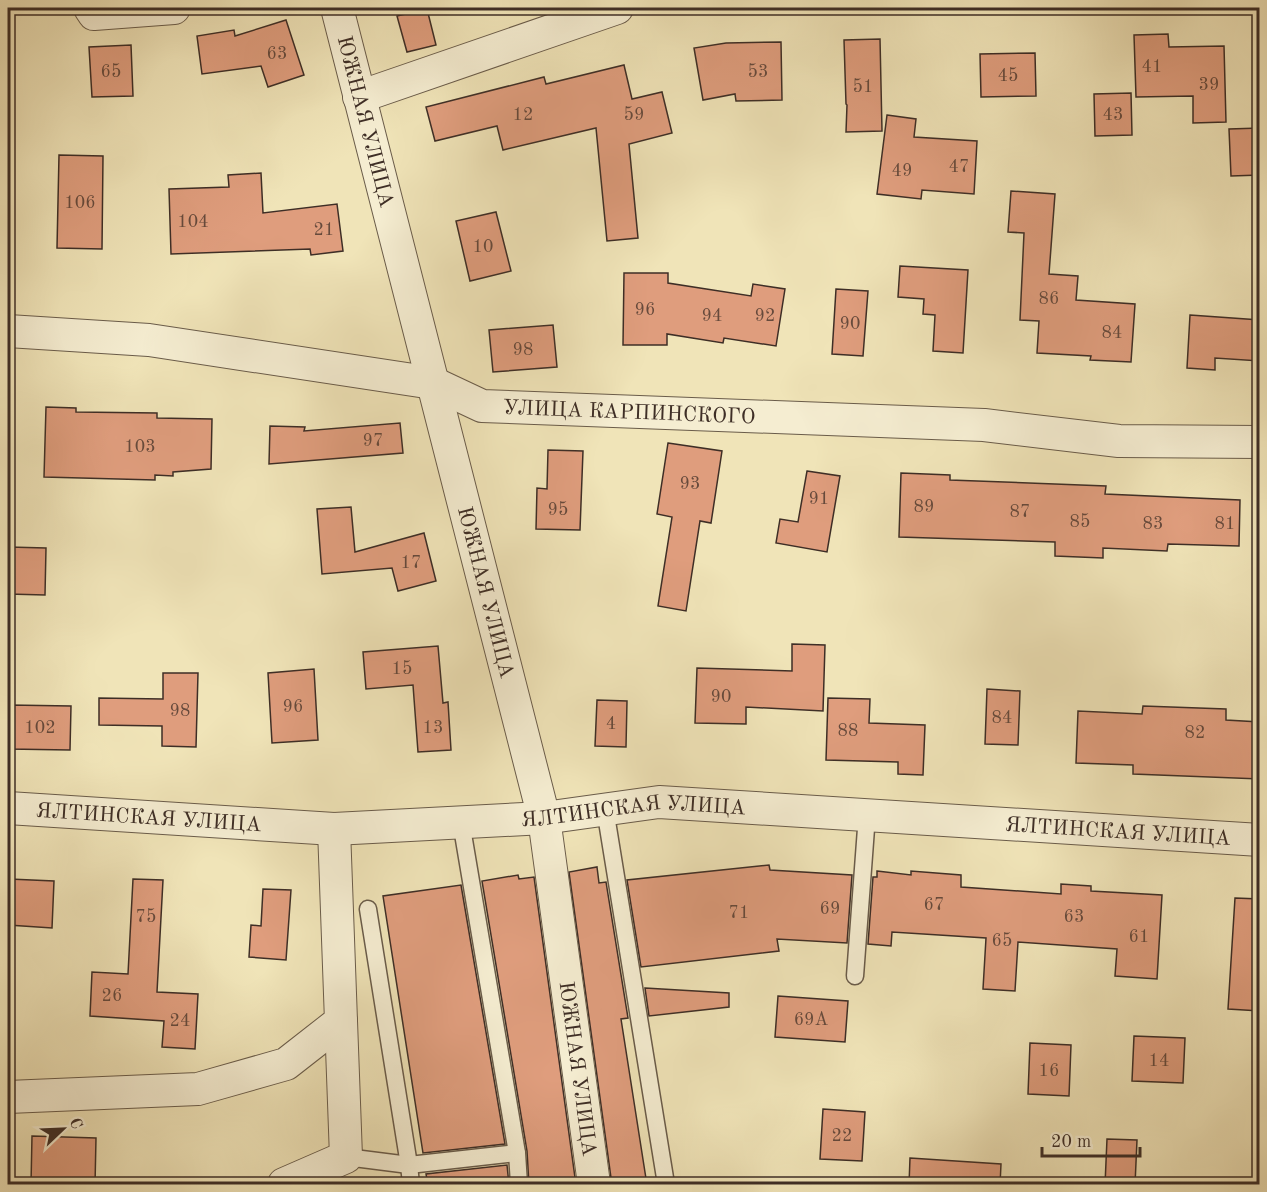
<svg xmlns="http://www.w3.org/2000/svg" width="1267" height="1192" font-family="'Old Standard TT',serif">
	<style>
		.building { fill: #df9d7d; stroke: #3e2e26; stroke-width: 1.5 }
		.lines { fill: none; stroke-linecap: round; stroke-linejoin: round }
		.lane-casing { stroke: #6a5c4a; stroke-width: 19 }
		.street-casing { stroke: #6a5c4a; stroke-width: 34 }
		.lane { stroke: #f5edd1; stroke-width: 16 }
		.street { stroke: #f5edd1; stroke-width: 32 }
		.labels { text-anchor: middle; stroke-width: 4.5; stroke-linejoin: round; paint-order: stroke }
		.number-label { font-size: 18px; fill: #664a3c }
		.street-label { font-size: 21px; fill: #3e2e26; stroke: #f5edd1 }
	</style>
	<rect width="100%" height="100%" fill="#f0e4b8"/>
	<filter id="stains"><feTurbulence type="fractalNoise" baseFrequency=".00333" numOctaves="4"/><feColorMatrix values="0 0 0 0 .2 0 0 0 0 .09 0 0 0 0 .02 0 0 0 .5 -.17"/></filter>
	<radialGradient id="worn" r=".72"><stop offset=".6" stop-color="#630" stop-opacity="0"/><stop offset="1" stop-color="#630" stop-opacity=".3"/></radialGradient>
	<g class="building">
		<path d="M427 9 436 45 407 52 397 16Z"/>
		<path d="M286 20 304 75 268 87 261 66 202 74 197 36 234 30 235 36Z"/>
		<path d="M1168 34 1169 47 1224 46 1226 122 1193 123V96L1136 97 1134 35Z"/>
		<path d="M880 39 882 131 846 132 847 105 846 104 844 40Z"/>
		<path d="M781 42 782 100 736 101 735 94 703 100 694 48 726 43Z"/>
		<path d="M131 45 133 96 92 97 89 47Z"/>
		<path d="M1035 53 1036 96 981 97 980 54Z"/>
		<path d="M624 65 632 99 662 92 672 133 629 144 638 238 607 241 596 128 503 150 497 126 435 141 426 107 544 77 546 84Z"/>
		<path d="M1131 93 1132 135 1095 136 1094 94Z"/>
		<path d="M887 115 916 119 914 137 977 141 974 194 922 190 921 199 877 194Z"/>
		<path d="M1260 128V175L1231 176 1229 129Z"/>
		<path d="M59 155 103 156 102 249 57 248Z"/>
		<path d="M261 173 263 213 337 204 343 251 311 255 310 249 171 254 169 189 229 187 228 175Z"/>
		<path d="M1011 191 1055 194 1049 274 1078 276 1076 300 1135 304 1131 362 1090 360 1091 356 1037 353 1039 321 1020 320 1024 233 1008 232Z"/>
		<path d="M496 212 511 271 470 281 456 221Z"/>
		<path d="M900 266 968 270 963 353 933 351 935 315 923 314 924 299 898 297Z"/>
		<path d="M624 273H668V283L751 296 753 284 785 289 776 346 724 338 723 343 667 334V345H623Z"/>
		<path d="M836 289 868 291 863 356 832 354Z"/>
		<path d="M1190 315 1260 320V361L1215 358V370L1187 368Z"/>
		<path d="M553 325 557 367 493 372 489 330Z"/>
		<path d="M46 407 76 408V412L157 413V418L212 419 211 469 173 472V476L155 475V480L44 477Z"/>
		<path d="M400 423 403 453 269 464 270 426 305 427 304 431Z"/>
		<path d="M668 443 722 451 711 523 700 521 686 611 658 606 672 517 657 514Z"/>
		<path d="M548 450 583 451 580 530 536 529 537 488 547 489Z"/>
		<path d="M807 471 840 476 827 552 776 543 780 519 798 522Z"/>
		<path d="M901 473 950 475V480L1106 486 1105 494 1240 500 1239 546 1168 544 1167 551 1103 548V558L1055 556V542L899 537Z"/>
		<path d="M351 507 355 552 424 533 436 581 398 591 392 568 322 574 317 509Z"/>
		<path d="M8 547 46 548 45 595 8 594Z"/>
		<path d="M792 644 825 645 823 711 746 707V724L695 723 697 668 792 671Z"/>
		<path d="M438 646 443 703 448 702 451 750 418 752 413 685 366 689 363 652Z"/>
		<path d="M314 669 318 740 272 743 268 673Z"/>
		<path d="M163 673H198L196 747 162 746V726L99 725V698L163 699Z"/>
		<path d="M987 689 1020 691 1018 745 985 744Z"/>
		<path d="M828 698 870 699 869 723 925 725 923 775 898 774V762L826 760Z"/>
		<path d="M597 700 627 701 626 747 595 746Z"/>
		<path d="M9 705 71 706 70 750 8 749Z"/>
		<path d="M1143 706 1226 709V720L1260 722V779L1133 774V765L1076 763 1078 711 1142 714Z"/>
		<path d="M769 865 770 870 852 875 847 943 777 939 779 951 641 967 627 880Z"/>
		<path d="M597 867 599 883 606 882 628 1018 621 1019 647 1185H612L569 872Z"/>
		<path d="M877 871 911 875V871L961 875V887L1061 894V884L1091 886V891L1162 895 1157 979 1115 976 1117 949 1018 942 1015 991 983 989 986 938 892 932 891 946 868 944 873 877H877Z"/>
		<path d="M518 875 519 879 534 877 576 1185H529L527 1151 482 881Z"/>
		<path d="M9 879 54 881 52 928 8 925Z"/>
		<path d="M133 879 163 880 157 992 198 994 195 1049 162 1047 164 1021 90 1016 92 972 128 974Z"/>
		<path d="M461 885 505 1144 423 1153 383 896Z"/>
		<path d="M263 889 291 890 286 960 249 957 251 925 261 926Z"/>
		<path d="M1235 898 1260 899V1011L1228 1009Z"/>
		<path d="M645 988 729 993V1007L649 1016Z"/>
		<path d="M778 996 848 1001 845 1042 775 1037Z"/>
		<path d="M1134 1036 1185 1038 1183 1083 1132 1081Z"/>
		<path d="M1030 1043 1071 1045 1069 1096 1028 1094Z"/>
		<path d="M823 1109 865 1112 862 1161 820 1159Z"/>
		<path d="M32 1136 96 1138 95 1185 31 1184Z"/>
		<path d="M1107 1139 1137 1140 1135 1185H1105Z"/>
		<path d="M910 1158 1001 1164 1000 1185H909Z"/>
		<path d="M507 1165 509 1185H428L426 1174Z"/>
	</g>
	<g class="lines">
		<g class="lane-casing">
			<g id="lane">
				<path d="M605 809 666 1184"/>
				<path d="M461 822 517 1153 519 1184"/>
				<path d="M368 909 409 1165 411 1184"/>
				<path d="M855 976 867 815"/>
				<path d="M346 1157 409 1165 517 1153"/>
			</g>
		</g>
		<g class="street-casing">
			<g id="street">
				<path d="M90 8 94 14 174 8"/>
				<path id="s1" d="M337 8 544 818 594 1184"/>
				<path d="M359 97 617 8"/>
				<path id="s2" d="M8 331 149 340 433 383 482 406 984 425 1119 441 1260 442"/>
				<path id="s3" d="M8 808 334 829 544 818 659 802 1260 840"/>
				<path d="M8 1097 198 1089 286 1064 341 1021 334 829"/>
				<path d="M284 1184 346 1157 341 1021"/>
			</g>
		</g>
		<use href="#lane" class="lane"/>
		<use href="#street" class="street"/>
	</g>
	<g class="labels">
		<g class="number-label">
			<text x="277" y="59">63</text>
			<text x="1152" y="72">41</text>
			<text x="111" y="77">65</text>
			<text x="758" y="77">53</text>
			<text x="1008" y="81">45</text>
			<text x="1209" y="90">39</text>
			<text x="863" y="92">51</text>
			<text x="523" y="120">12</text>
			<text x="634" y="120">59</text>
			<text x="1113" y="120">43</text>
			<text x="959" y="172">47</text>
			<text x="902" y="176">49</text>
			<text x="80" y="208">106</text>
			<text x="193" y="227">104</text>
			<text x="324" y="235">21</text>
			<text x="483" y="252">10</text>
			<text x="1049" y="304">86</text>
			<text x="645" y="315">96</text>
			<text x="712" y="321">94</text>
			<text x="765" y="321">92</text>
			<text x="850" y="329">90</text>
			<text x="1112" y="338">84</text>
			<text x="523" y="355">98</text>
			<text x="373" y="446">97</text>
			<text x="140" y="452">103</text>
			<text x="690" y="489">93</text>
			<text x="819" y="504">91</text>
			<text x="924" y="512">89</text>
			<text x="558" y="515">95</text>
			<text x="1020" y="517">87</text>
			<text x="1080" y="527">85</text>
			<text x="1153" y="529">83</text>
			<text x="1225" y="529">81</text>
			<text x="411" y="568">17</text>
			<text x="402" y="674">15</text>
			<text x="721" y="702">90</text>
			<text x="293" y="712">96</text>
			<text x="180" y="716">98</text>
			<text x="1002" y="723">84</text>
			<text x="611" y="729">4</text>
			<text x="40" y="733">102</text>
			<text x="433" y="733">13</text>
			<text x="848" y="736">88</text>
			<text x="1195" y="738">82</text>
			<text x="934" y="910">67</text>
			<text x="830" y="914">69</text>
			<text x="739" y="918">71</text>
			<text x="146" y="922">75</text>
			<text x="1074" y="922">63</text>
			<text x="1139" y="942">61</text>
			<text x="1002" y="946">65</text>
			<text x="112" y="1001">26</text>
			<text x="811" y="1025">69А</text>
			<text x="180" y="1026">24</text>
			<text x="1159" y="1066">14</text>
			<text x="1049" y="1076">16</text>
			<text x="842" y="1141">22</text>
		</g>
		<g class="street-label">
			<text dy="7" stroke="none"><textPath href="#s1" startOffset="117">ЮЖНАЯ УЛИЦА</textPath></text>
			<text dy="7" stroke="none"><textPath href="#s2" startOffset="630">УЛИЦА КАРПИНСКОГО</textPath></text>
			<text dy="7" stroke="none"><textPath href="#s1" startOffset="603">ЮЖНАЯ УЛИЦА</textPath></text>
			<text dy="7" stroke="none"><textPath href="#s3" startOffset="627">ЯЛТИНСКАЯ УЛИЦА</textPath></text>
			<text dy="7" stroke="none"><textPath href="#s3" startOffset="141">ЯЛТИНСКАЯ УЛИЦА</textPath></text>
			<text dy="7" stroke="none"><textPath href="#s3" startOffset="1113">ЯЛТИНСКАЯ УЛИЦА</textPath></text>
			<text dy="7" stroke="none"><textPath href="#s1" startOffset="1089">ЮЖНАЯ УЛИЦА</textPath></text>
		</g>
	</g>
	<rect width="1267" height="1192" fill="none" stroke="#f0e4b8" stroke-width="30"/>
	<rect x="9" y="9" width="1249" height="1174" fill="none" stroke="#3e2e26" stroke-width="3"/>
	<rect x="15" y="15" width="1237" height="1162" fill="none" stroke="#3e2e26" stroke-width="1.5"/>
	<g transform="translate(63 1129) rotate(67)" stroke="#f5edd1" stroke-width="4.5" paint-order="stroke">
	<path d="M0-4.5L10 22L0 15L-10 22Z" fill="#3e2e26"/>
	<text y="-9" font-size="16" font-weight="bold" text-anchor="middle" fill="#3e2e26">С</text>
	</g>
	<path d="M1042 1147v9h98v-9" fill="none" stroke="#3e2e26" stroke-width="3"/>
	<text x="1051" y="1147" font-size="18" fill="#3e2e26" stroke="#f5edd1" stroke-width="4.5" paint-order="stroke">20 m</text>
	<rect width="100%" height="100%" filter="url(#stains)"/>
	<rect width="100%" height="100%" fill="url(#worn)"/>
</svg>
